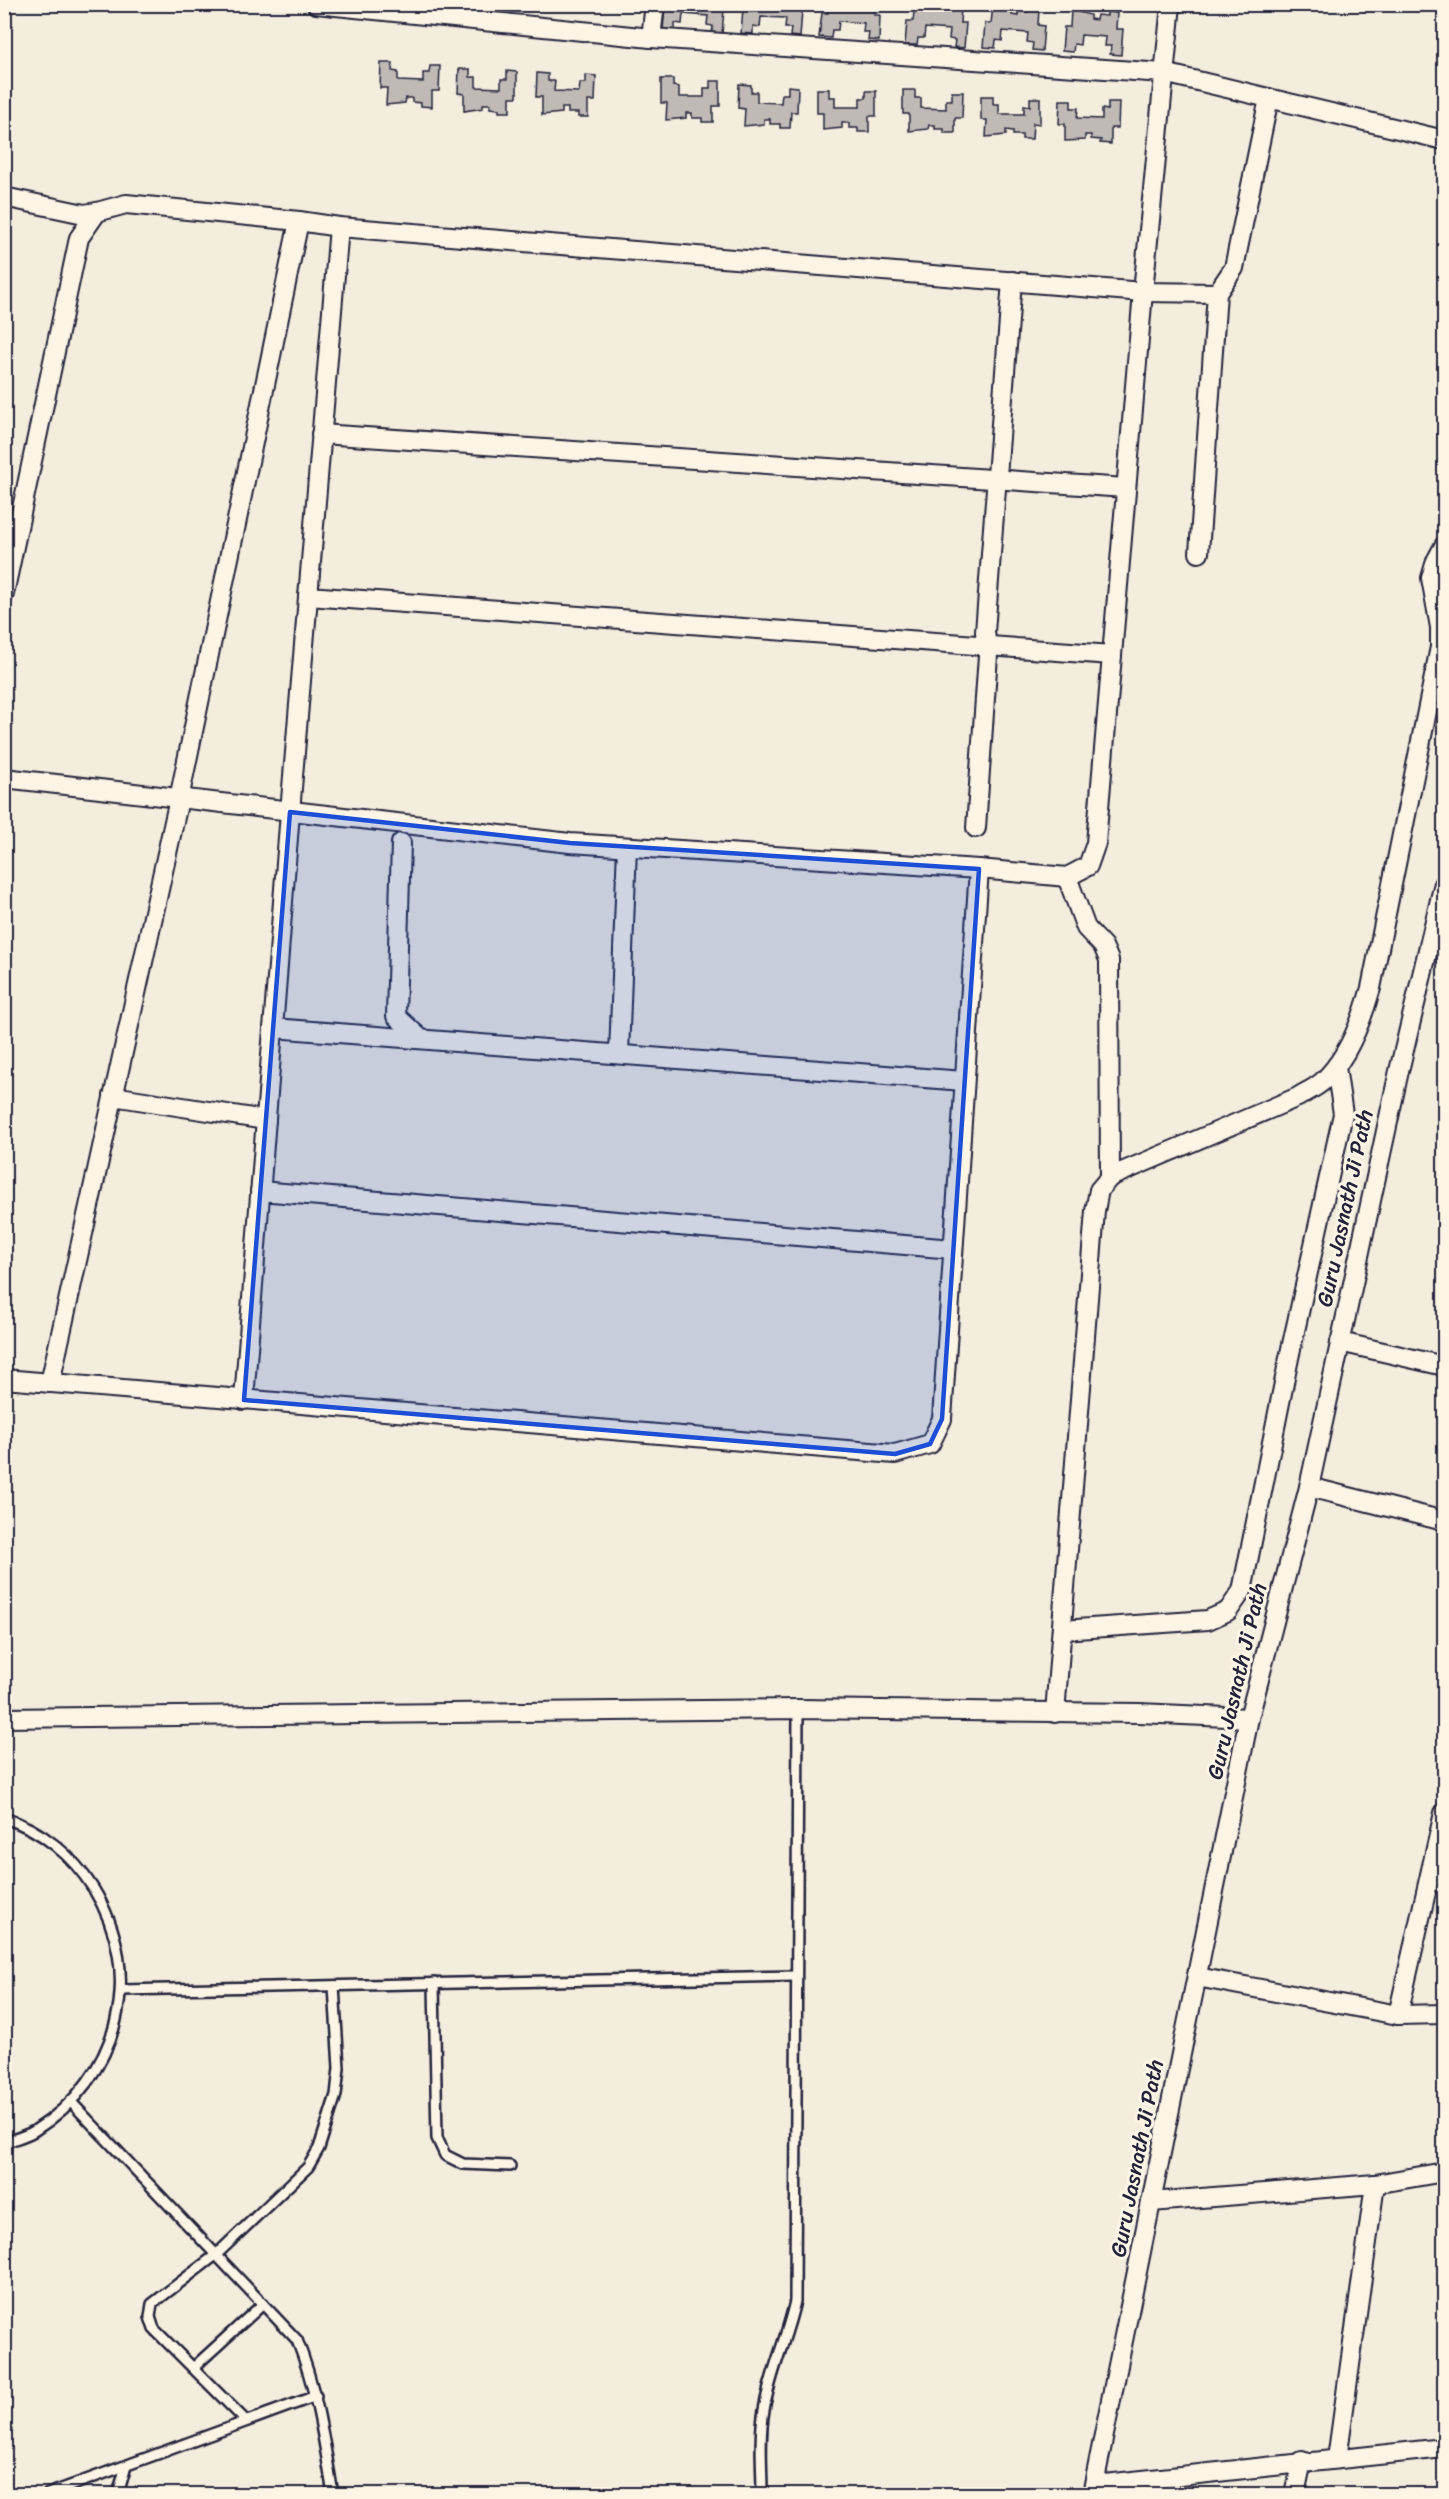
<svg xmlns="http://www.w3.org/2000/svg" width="1449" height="2499" font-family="Sriracha,sans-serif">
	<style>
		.building { fill: #bfbab6; stroke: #22223b; stroke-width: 1.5 }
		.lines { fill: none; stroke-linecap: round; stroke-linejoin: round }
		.lane-casing { stroke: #22223b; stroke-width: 14 }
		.street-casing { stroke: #22223b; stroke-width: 22 }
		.lane { stroke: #fcf5e5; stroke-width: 9 }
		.street { stroke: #fcf5e5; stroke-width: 18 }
		.marked { fill: #1d4ed8; fill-opacity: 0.2; stroke: #1d4ed8; stroke-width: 4.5; stroke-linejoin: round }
		.labels { text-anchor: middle; stroke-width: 6; stroke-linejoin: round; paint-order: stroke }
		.street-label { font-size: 22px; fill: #22223b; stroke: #fcf5e5 }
	</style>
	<rect width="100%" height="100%" fill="#f3edde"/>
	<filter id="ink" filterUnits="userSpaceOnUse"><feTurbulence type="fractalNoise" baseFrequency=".0167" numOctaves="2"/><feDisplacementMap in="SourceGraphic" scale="12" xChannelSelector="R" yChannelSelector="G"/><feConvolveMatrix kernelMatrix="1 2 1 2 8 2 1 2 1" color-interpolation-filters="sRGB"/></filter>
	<g filter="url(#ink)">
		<g class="building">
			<path d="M672 4H718V8L724 9 722 34 712 33 713 26 707 25 708 16 683 14 682 24 675 23V31L663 30 665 6 671 7Z"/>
			<path d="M750 4H796V11H802L800 37 790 36 791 28H785L786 18 761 17 760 27 753 26V34L741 33 743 9H749Z"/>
			<path d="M829 4H875L874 15H880L879 41 868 40 869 32H863L864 23 839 21 838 30H832L831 38 819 37 822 13H828Z"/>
			<path d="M915 4 934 8V13H940L941 9 950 10 951 6 961 7 960 23H966L964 48 954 47 955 40 949 39 950 30 925 28 924 38H918L917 45H905L907 21H913Z"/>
			<path d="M993 6 1012 10V15L1018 16V11L1028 12V9H1039L1038 25 1044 26 1042 51 1032 50 1033 43 1027 42 1028 33 1003 31 1002 41 996 40 995 48 983 47 985 23H991Z"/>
			<path d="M1071 10 1090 15V19L1096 20 1097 15 1107 16V12L1117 13 1116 29H1123L1121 55 1110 54 1111 46H1105L1106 37 1081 35 1080 45 1074 44 1073 52 1062 51 1064 27H1070Z"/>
			<path d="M381 63H393L392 71 398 72V81L423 82V73H429L430 66H440L439 91H432V107L421 106V103L412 102V98H406L405 103 386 105 387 88H380Z"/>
			<path d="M459 69H470V77H476V87L501 88V79H507V71L517 72V97H510V112H499V109L490 108V104H483V108L464 111V94L458 93Z"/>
			<path d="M537 73 548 74V81H555L554 91 579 92 580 83H586V75L596 76 595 101H588V117H578V113H568V108H562V113L542 115V97H536Z"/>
			<path d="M661 79H673V86L679 87V97H704V88H710V81H720V106H713V122H702V118H692V113H686V118L666 120 667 103H661Z"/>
			<path d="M739 84 751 85V92H757V102L781 103 782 94H788V86L798 87 797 112H791L790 128H780V124H770V119H764V124L744 126 745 109 738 108Z"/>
			<path d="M817 89H829V97H835V107H860V98H866V91H876V116H869V132H858V128H849V123H842V128L823 130V113H817Z"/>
			<path d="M903 90H915V98H921V108L946 109V100H952V92H963L962 118H955V133H944V129H935V125H929L928 129 909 131V114H903Z"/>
			<path d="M981 96H993V104H999V114H1024V105L1030 106V98H1040V124L1033 123 1032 139H1022V135H1013V131L1006 130V135L986 137 987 120H981Z"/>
			<path d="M1060 100H1071V108H1078L1077 118 1102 119V109L1108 110V102H1119L1118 128H1111V144L1100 143 1101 140 1091 139V135H1085V140L1065 141V124H1059Z"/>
		</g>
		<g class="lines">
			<g class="lane-casing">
				<g id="lane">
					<path d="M4 1818C41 1829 73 1856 93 1888 146 1974 120 2077 34 2131 26 2136 14 2139 4 2143"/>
					<path d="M434 1983 437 2138 445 2155 463 2164 510 2166"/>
					<path d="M121 1990 796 1976"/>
					<path d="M72 2103 297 2340C317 2390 324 2441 333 2494"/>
					<path d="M193 2368 263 2304"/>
					<path d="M246 2421 154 2329 150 2317 152 2304 217 2254 308 2167 319 2148 336 2095 339 2068 334 1986"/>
					<path d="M48 2494 316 2396"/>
					<path d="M118 2494 126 2466"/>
					<path d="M762 2494C762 2466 759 2438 764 2410 770 2373 787 2338 795 2301L798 1709"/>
				</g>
			</g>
			<g class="street-casing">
				<g id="street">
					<path d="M316 4 651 38 1164 73 1444 140"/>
					<path d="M651 38 655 4"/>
					<path d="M4 197 84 214 97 212"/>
					<path d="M321 434 1126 488"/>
					<path d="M1199 553 1217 293 1234 268 1269 98"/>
					<path d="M4 594 79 238 97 212 126 204 299 221 339 227 1143 292 1217 293"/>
					<path d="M308 596 1112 655"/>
					<path d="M4 778 570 843 979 869 1067 877 1088 866 1096 843 1143 292 1171 4"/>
					<path d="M976 828 988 655 985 632 1012 281"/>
					<path d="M401 843 396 1016 421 1039"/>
					<path d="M1067 877 1086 928 1103 946 1109 960 1110 1177"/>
					<path d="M273 1028 964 1081"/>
					<path d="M619 1054 627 847"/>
					<path d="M113 1096 266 1120"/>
					<path d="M260 1191 953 1249"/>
					<path d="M1340 1342 1444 1366"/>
					<path d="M4 1379 895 1454 930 1444 942 1419 979 869"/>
					<path d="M50 1383 179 799 299 221"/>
					<path d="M244 1400 290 812 339 227"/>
					<path d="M1309 1487 1444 1521"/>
					<path d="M1062 1630 1208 1620 1228 1611 1242 1591 1289 1358 1343 1114 1336 1067"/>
					<path d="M1055 1713 1095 1211 1099 1190 1110 1177 1298 1097C1306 1092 1315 1088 1322 1082 1348 1059 1362 1020 1371 988L1440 647V627L1431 578 1436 561 1444 546"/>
					<path d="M4 1718 798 1709 1139 1713 1249 1718"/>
					<path d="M1197 1977 1398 2015 1444 2014"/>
					<path d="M1398 2015 1444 1813"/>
					<path d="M1151 2202 1375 2184 1444 2172"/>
					<path d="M1337 2459 1375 2184"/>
					<path d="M1095 2485 1444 2448"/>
					<path d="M1092 2494 1249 1718 1309 1487 1399 1071 1444 883"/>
					<path d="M1295 2494 1302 2461"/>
				</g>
			</g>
			<use href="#lane" class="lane"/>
			<use href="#street" class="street"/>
		</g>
	</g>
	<path class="marked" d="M290 812 570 843 979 869 942 1419 930 1444 895 1454 244 1400Z"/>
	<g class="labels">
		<g class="street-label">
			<text transform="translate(1344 1208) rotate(-78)" y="8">Guru Jasnath Ji Path</text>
			<text transform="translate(1236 1681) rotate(-77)" y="8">Guru Jasnath Ji Path</text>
			<text transform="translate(1136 2158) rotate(-79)" y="8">Guru Jasnath Ji Path</text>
		</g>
	</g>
	<rect width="1449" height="2499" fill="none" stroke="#fcf5e5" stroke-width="24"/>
	<rect x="12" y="12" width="1425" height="2475" fill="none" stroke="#22223b" stroke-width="2" filter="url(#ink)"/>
</svg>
